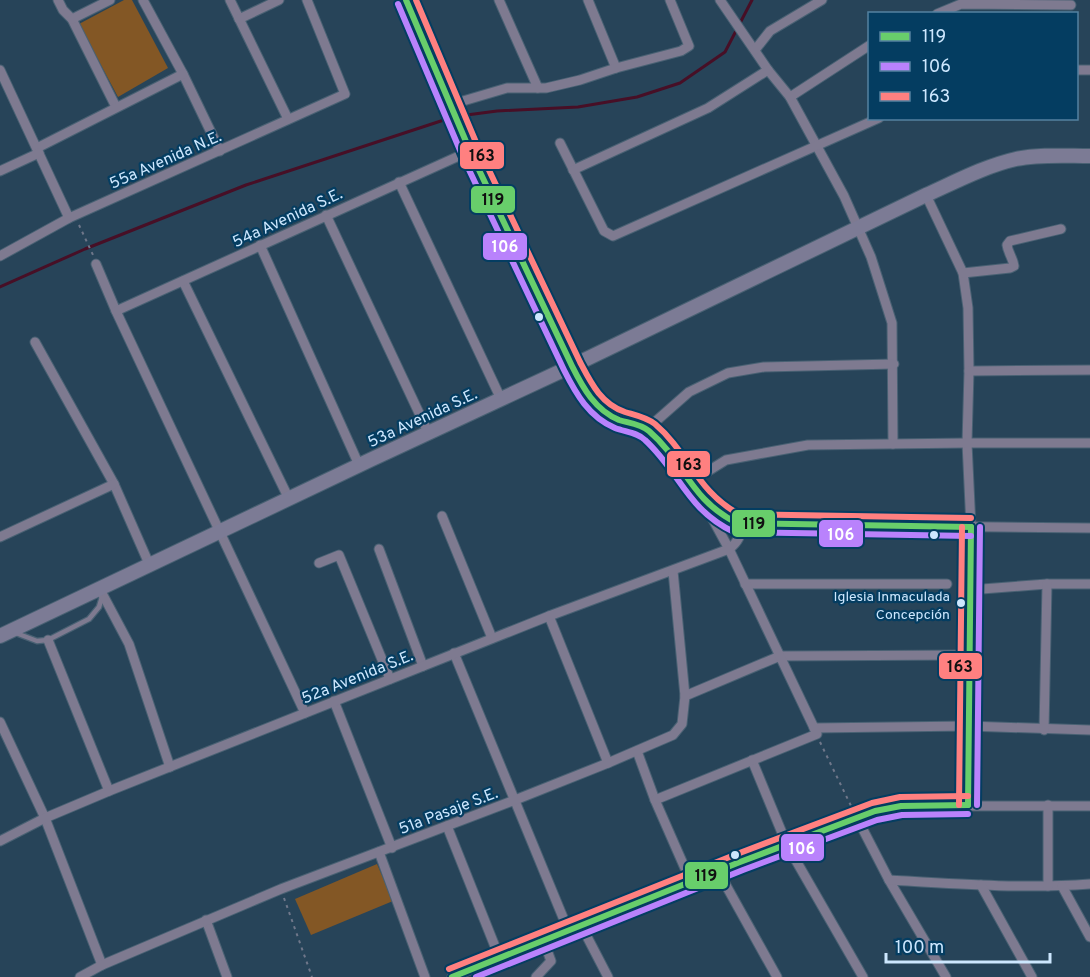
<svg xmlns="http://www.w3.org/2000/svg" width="1090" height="977" font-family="Overpass,sans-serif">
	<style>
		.green { fill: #835725 }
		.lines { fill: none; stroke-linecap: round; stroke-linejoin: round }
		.stream { stroke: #470f26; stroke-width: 3 }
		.lane-casing { stroke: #496173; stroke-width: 7 }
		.street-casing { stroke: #496173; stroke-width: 11 }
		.secondary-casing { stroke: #496173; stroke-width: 16 }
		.path { stroke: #6f778a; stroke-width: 2; stroke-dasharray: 3 4.5; stroke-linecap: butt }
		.lane { stroke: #7e7a90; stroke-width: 4.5 }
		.street { stroke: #7e7a90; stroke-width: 9 }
		.secondary { stroke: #7c7b95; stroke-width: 14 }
		.bus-1-casing { stroke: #043d61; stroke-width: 10 }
		.bus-2-casing { stroke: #043d61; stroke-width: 10 }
		.bus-3-casing { stroke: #043d61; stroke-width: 10 }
		.bus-1 { stroke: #68ce6b; stroke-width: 6 }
		.bus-2 { stroke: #b982fc; stroke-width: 6 }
		.bus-3 { stroke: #ff8080; stroke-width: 6 }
		.bus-dot { fill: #cde7fe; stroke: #043d61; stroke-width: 2 }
		.labels { text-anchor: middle; stroke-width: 4.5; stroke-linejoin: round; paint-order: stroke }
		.bus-label { font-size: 14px; fill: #cde7fe; stroke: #043d61; text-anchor: end }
		.street-label { font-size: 16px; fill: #cde7fe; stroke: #043d61 }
		.line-badge { stroke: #043d61; stroke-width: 2 }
		.badge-label { font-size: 16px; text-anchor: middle; font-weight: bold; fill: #fff }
		.pale-badge-label { font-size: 16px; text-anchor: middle; font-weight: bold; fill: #111 }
	</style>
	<rect width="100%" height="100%" fill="#274459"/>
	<g class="green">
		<path d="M124 0H132L168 68 118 97 79 24Z"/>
		<path d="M377 864 393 901 311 935 295 899Z"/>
	</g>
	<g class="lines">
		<g class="stream">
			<path d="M459 116 497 111 578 107 637 97 680 83 725 52 752 0"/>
			<path d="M0 287 85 249 246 185 453 117"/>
		</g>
		<g class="lane-casing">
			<path id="lane" d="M16 633 37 641 48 640 89 619 99 607 102 597"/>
		</g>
		<g class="street-casing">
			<g id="street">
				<path d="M58 0 63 10 72 19 116 107"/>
				<path d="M143 0 183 74 220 151"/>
				<path d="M230 0 288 119"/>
				<path d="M499 0 538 88"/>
				<path d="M588 0 616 68"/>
				<path d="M720 0 768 70 790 97 844 196 871 257 892 323 893 444"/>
				<path d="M937 14 961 4 1071 5"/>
				<path d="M72 19 110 0"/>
				<path d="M239 19 279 0"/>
				<path d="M755 50 770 31 822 0"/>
				<path d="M0 70 69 218"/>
				<path d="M1076 70H1090"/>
				<path d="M790 97 870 45"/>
				<path d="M451 107 463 101 507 88H546L580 80 616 68 681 51 689 46 670 0"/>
				<path d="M560 143 604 231 613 236 879 118"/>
				<path d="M37 148 183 74"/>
				<path d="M573 170 708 108 768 70"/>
				<path d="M0 171 39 153"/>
				<path d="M399 182 501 399"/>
				<path d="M926 195 963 273 968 308 969 371 967 443 971 527 968 805"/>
				<path d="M326 215 428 432"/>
				<path d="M260 245 359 465"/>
				<path d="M0 256 69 218 345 94 307 0"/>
				<path d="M96 264 116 311 305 713"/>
				<path d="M963 273 1010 268 1014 266C1013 258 1008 253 1007 245L1010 241 1061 229"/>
				<path d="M183 281 289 499"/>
				<path d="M116 311 470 151"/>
				<path d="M35 342 114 484 150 566"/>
				<path d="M969 371 1090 370"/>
				<path d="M647 429 689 392 728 373 764 367 894 364"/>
				<path d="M689 483 726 460 808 445 967 443H1090"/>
				<path d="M442 516 492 638"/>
				<path d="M0 537 114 484"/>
				<path d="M379 549 423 666"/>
				<path d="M319 563 339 555 390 679"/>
				<path d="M745 584H947"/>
				<path d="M969 590 1047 584H1090"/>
				<path d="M103 595 129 644 170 767"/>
				<path d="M549 616 608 763"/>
				<path d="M48 640 109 791"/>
				<path d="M454 653 569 932"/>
				<path d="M685 696 780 656 968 655"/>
				<path d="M334 701 392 848"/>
				<path d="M0 722 45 818 102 965"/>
				<path d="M814 728 968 726 1090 730"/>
				<path d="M1044 730 1047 584"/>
				<path d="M637 751 655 800 691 882"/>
				<path d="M752 760 787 845 863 977"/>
				<path d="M655 800 817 734 729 549 705 505"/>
				<path d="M857 818 889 880 946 977"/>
				<path d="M447 826 500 959"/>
				<path d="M0 841 45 818 109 791 549 616 729 549C738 542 741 536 742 524L1090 528"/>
				<path d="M379 852 425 977"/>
				<path d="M718 871 777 977"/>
				<path d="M889 880C956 884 1023 889 1090 884"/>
				<path d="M981 885 1032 977"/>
				<path d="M1048 886V805"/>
				<path d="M1062 886 1090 937"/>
				<path d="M206 920 227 977"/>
				<path d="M582 927 608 977"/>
				<path d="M80 977 102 965 281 889 515 800 608 763 673 735 682 724 685 696 673 571"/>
				<path d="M452 977 740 862 875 811 901 806H1090"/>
				<path d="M536 977 551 961 544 942"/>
			</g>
		</g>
		<g class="secondary-casing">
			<g id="secondary">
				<path d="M406 0 470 151 587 395C601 413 612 417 633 424 638 426 645 427 649 431 683 461 694 510 742 524"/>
				<path d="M0 636 370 460 572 366 926 195C955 182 985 166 1016 159 1040 154 1066 156 1090 156"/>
			</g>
		</g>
		<g class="path">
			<path d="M79 225 93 255"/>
			<path d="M820 742 853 810"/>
			<path d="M284 898 312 977"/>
		</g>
		<use href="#lane" class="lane"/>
		<use href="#street" class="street"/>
		<use href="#secondary" class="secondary"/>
		<g class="bus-1-casing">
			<g id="bus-1">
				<path d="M406 0 470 151 572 366C583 388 595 410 619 420 629 423 641 424 649 431 685 462 689 499 737 523L971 527"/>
				<path d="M968 805 971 527"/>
				<path d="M452 977 740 862 875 811 901 806 968 805"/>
			</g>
		</g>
		<g class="bus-2-casing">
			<g id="bus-2">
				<path d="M398 4 462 155 564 370C576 394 589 417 615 428 625 432 637 432 645 440 680 472 687 510 734 532L971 536"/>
				<path d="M977 805 980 527"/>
				<path d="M476 977 743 870 877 820 902 815 968 814"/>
			</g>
		</g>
		<g class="bus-3-casing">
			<g id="bus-3">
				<path d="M416 0 478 147 580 362C591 383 601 404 625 412 635 415 646 417 655 424 688 452 698 493 739 514L971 518"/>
				<path d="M959 805 962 527"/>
				<path d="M449 969 737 854 872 803 900 797 968 796"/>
			</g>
		</g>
		<use href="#bus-1" class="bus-1"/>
		<use href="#bus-2" class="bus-2"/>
		<use href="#bus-3" class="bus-3"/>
	</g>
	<g class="bus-dot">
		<circle cx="539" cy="317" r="5"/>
		<circle cx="934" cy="535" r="5"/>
		<circle cx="961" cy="603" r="5"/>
		<circle cx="735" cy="855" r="5"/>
	</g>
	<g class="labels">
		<g class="bus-label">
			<text x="950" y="601">Iglesia Inmaculada<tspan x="950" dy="18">Concepción</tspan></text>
		</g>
		<g class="street-label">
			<text transform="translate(165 159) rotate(-24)" y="6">55a Avenida N.E.</text>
			<text transform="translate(287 217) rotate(-25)" y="6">54a Avenida S.E.</text>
			<text transform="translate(422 417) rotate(-25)" y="6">53a Avenida S.E.</text>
			<text transform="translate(357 676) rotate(-22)" y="6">52a Avenida S.E.</text>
			<text transform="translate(448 810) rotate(-21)" y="6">51a Pasaje S.E.</text>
		</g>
	</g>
	<g class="line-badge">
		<rect x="459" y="141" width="46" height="29" rx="6" fill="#ff8080"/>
		<rect x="470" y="185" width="46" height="29" rx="6" fill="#68ce6b"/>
		<rect x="482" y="232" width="46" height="29" rx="6" fill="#b982fc"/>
		<rect x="666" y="450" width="45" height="28" rx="6" fill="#ff8080"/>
		<rect x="731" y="509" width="45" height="29" rx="6" fill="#68ce6b"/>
		<rect x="818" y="519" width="46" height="29" rx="6" fill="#b982fc"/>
		<rect x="938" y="652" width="45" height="28" rx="6" fill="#ff8080"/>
		<rect x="780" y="833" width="45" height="29" rx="6" fill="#b982fc"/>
		<rect x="684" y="861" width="45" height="29" rx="6" fill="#68ce6b"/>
	</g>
	<g class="badge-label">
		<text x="505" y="252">106</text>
		<text x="841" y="540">106</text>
		<text x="802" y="854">106</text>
	</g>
	<g class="pale-badge-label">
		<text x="482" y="161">163</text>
		<text x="493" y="205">119</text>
		<text x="689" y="470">163</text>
		<text x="754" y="529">119</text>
		<text x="960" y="672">163</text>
		<text x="706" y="881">119</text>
	</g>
	<rect x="868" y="12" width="210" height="108" fill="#043d61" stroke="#5481a0" stroke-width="1.5"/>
	<rect x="880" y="32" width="30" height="9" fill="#68ce6b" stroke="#5481a0" stroke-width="1.5"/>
	<text x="922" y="42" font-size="18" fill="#cde7fe">119</text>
	<rect x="880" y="62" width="30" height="9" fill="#b982fc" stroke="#5481a0" stroke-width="1.5"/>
	<text x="922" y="72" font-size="18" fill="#cde7fe">106</text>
	<rect x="880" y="92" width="30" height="9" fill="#ff8080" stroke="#5481a0" stroke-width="1.5"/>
	<text x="922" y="102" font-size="18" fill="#cde7fe">163</text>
	<path d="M886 953v9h164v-9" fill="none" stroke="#cde7fe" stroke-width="3"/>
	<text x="895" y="953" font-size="18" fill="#cde7fe" stroke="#043d61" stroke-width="4.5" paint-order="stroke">100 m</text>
</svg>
